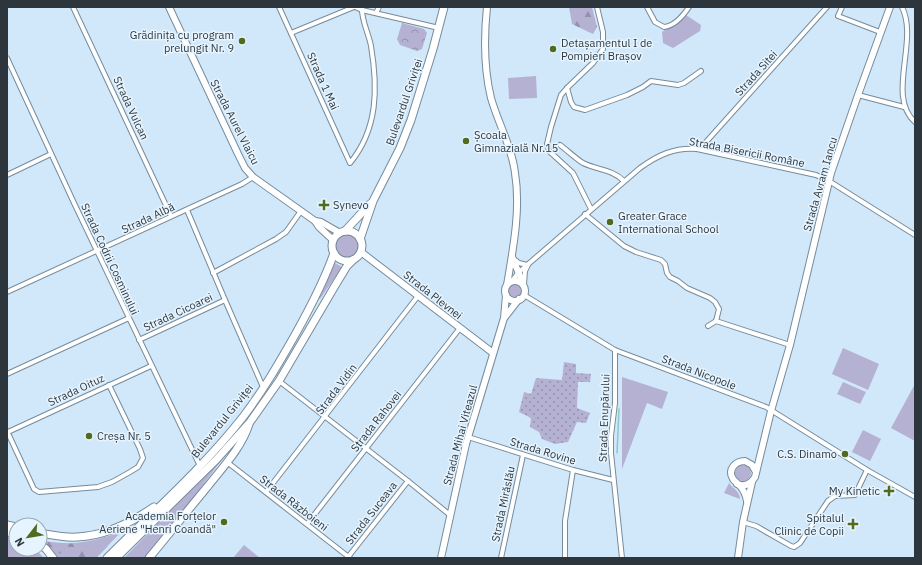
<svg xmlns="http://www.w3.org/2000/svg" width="922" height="565" font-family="'IBM Plex Sans',sans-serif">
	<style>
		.grass { fill: #b4b1d2 }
		.forest { fill: url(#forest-firs) }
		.park { fill: url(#park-crowns) }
		.garden { fill: url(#garden-dots) }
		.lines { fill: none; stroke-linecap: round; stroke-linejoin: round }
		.stream { stroke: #8cc9c9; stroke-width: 1.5 }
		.street-casing { stroke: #768b9b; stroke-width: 6 }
		.secondary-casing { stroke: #768b9b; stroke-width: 8 }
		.primary-casing { stroke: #768b9b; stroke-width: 9 }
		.street { stroke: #fff; stroke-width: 4 }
		.secondary { stroke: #fff; stroke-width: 6 }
		.primary { stroke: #fff; stroke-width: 7 }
		.poi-dot { fill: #506b1e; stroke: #e6f4ff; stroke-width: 1.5 }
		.labels { text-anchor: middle; stroke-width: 3; stroke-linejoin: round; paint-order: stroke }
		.poi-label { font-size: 11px; fill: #2d363d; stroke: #e6f4ff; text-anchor: end }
		.street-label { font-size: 11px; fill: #2d363d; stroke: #e6f4ff }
	</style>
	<defs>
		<pattern id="forest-firs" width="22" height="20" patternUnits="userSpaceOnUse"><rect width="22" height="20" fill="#b4b1d2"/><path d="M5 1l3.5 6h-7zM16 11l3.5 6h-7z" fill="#9391ac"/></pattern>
		<pattern id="park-crowns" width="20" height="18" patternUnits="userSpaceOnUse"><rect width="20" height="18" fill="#b4b1d2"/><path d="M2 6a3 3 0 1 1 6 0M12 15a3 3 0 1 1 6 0" fill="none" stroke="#9391ac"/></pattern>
		<pattern id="garden-dots" width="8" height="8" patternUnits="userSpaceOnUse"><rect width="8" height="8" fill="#b4b1d2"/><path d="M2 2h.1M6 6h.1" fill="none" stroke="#9391ac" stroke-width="1.8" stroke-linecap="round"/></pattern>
	</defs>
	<rect width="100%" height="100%" fill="#d1e8fa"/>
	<g class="grass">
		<path d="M686 15 701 25 700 31 673 48 663 43 662 32Z"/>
		<path d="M536 76 537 98 509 99 508 78Z"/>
		<circle cx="347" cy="246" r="12"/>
		<path d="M335 263 342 267 320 299 318 298Z"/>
		<circle cx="515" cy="290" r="7"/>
		<path d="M843 348 879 364 868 390 832 374Z"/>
		<path d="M622 377 668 392 662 409 647 403 622 469Z"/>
		<path d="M843 382 866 392 860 404 837 394Z"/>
		<path d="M915 384V441L891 428Z"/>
		<path d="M863 430 881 439 870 461 852 452Z"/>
		<path d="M222 458H223L148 558H124Z"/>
		<circle cx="743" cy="473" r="8"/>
		<path d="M729 483C733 489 740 491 740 499L724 493Z"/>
		<path d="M122 531 96 558H56L44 541C75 546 93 542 122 531Z"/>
		<path d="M7 536 16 539V549H35L44 558H7Z"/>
		<path d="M244 545 260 558H233Z"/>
	</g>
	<g class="forest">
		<path d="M569 7H592L597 27 593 34 572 24Z"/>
		<path d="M44 541 61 544 83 543 88 549 108 546 96 558H78L61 553 54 555 42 543Z"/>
	</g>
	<path class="park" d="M402 23 424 29 427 33 422 49 417 51 400 45 397 39Z"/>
	<path class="garden" d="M564 362 576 364V373L591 374 590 382H578L577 408 590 413 586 423 577 422 568 442 555 444 542 439 539 432 530 427 531 418 519 412 524 392 531 394 536 378 562 380Z"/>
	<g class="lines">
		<path class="stream" d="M617 453 619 409"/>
		<g class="street-casing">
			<g id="street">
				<path d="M73 7 171 216"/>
				<path d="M279 7 350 163C378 129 378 88 371 46 369 34 361 20 362 7"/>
				<path d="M355 7 362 10 439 28"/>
				<path d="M647 7 655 22 664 27C675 26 683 16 689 7"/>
				<path d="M842 7 838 16 880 32"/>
				<path d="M902 7C919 41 886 96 915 122"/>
				<path d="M376 13 379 7"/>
				<path d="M291 33 354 7"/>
				<path d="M7 58 74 203 200 466"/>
				<path d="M567 88 571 102 574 107 585 110 627 95 643 87 651 81 678 85 684 83 701 71"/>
				<path d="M858 95 904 107"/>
				<path d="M560 145C567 150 575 158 583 163 597 170 612 169 624 181"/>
				<path d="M697 149 706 142 827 7"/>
				<path d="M7 175 51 154"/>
				<path d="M591 209 573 173 549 151 547 144 551 127 561 95 567 88 593 63 603 49V32L597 7"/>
				<path d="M187 210 225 300 263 387"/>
				<path d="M585 214 624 246 636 252 661 260 665 264 667 273 670 277 678 281 687 288 710 298 715 302 719 309 716 321"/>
				<path d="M514 259 519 263 527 265"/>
				<path d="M213 273 276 239 286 232 301 211"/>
				<path d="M511 282 519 272 640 168C658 155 675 147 697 149L816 175 829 181 915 235"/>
				<path d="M524 284 525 271 528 265"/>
				<path d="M7 292 242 184 253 177"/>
				<path d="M524 295 615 350 766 407 867 470 915 497"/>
				<path d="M708 326 716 321 790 345"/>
				<path d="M139 340 225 300"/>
				<path d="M615 350V403L611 436V453L622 558"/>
				<path d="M7 374 129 318"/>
				<path d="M279 381 408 481 450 515"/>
				<path d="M7 431 34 489 39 492 98 487 112 482 130 472 138 467 143 458 140 449 109 385"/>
				<path d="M8 432 151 366"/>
				<path d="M468 437 573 470 613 480"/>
				<path d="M227 462 350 558"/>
				<path d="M266 492 418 296"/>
				<path d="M743 522 756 526 791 546 794 547 800 543 828 501 835 496 855 495 867 470"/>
				<path d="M307 524 460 328"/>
				<path d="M348 557 408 481"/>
				<path d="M501 558 523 455"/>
				<path d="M565 558V521L573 470"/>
			</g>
		</g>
		<g class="secondary-casing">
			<g id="secondary">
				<path d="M169 7 238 154 245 168 253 177 315 221 319 227 333 240"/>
				<path d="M487 7C484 36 484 69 491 98 498 123 512 147 515 173 521 209 513 249 507 285"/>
				<path d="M315 221 321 222 340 233"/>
				<path d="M361 252 493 353"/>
				<path d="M512 257 520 276 523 285"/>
				<circle cx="515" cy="291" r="10"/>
				<path d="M505 317 519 299"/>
				<path d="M737 484C745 487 751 484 755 477L771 411 790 345 831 173 858 95 890 7"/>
				<path d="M747 501C746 496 744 490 740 486 738 483 735 482 733 479 727 469 736 461 745 461L752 465 756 472"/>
				<path d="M441 558 466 444 504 318 506 295"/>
				<path d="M738 558 743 522 752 482"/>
			</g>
		</g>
		<g class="primary-casing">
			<g id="primary">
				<path d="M345 231 370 204"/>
				<circle cx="347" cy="246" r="15"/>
				<path d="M360 239 373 201 400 148 411 120 433 49 444 7"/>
				<path d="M7 525 16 527"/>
				<path d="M7 532 16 534"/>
				<path d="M40 533C52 535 65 538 77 537 104 536 132 522 154 507"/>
				<path d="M40 544 46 549 53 558"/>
				<path d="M107 558C153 512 203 468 243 417 263 391 279 363 295 335 310 308 324 282 334 253"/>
				<path d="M116 558 216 460 250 422 279 381 336 284 347 266 353 260"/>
				<path d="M149 558C169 534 188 510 208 486 223 467 242 447 249 424"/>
			</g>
		</g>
		<use href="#street" class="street"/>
		<use href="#secondary" class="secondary"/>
		<use href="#primary" class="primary"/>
	</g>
	<g class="poi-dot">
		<circle cx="242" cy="41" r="4"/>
		<circle cx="553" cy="49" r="4"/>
		<circle cx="466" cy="141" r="4"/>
		<path d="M322 199h4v4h4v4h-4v4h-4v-4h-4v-4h4z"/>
		<circle cx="610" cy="222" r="4"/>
		<circle cx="89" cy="436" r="4"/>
		<circle cx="845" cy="454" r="4"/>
		<path d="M887 485h4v4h4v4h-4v4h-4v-4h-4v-4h4z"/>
		<circle cx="224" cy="522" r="4"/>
		<path d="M851 518h4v4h4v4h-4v4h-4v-4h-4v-4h4z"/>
	</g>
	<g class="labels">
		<g class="poi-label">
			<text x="234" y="39">Grădinița cu program<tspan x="234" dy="13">prelungit Nr. 9</tspan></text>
			<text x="561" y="47" text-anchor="start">Detașamentul I de<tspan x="561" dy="13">Pompieri Brașov</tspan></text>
			<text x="474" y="139" text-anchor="start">Școala<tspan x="474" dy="13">Gimnazială Nr.15</tspan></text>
			<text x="333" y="209" text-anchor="start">Synevo</text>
			<text x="618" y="220" text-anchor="start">Greater Grace<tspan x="618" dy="13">International School</tspan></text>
			<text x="97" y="440" text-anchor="start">Creșa Nr. 5</text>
			<text x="837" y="458">C.S. Dinamo</text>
			<text x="880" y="495">My Kinetic</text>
			<text x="216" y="520">Academia Forțelor<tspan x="216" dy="13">Aeriene "Henri Coandă"</tspan></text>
			<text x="844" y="522">Spitalul<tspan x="844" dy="13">Clinic de Copii</tspan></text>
		</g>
		<g class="street-label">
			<text transform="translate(756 73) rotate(-48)" y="4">Strada Sitei</text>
			<text transform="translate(323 81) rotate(66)" y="4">Strada 1 Mai</text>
			<text transform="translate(404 102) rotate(-71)" y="4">Bulevardul Griviței</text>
			<text transform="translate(131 108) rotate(65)" y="4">Strada Vulcan</text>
			<text transform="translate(235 122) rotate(63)" y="4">Strada Aurel Vlaicu</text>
			<text transform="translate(747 152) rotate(11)" y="4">Strada Bisericii Române</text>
			<text transform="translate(820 184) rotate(-74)" y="4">Strada Avram Iancu</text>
			<text transform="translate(148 218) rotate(-25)" y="4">Strada Albă</text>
			<text transform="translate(110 259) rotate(65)" y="4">Strada Codrii Cosminului</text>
			<text transform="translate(433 295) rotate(38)" y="4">Strada Plevnei</text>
			<text transform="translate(178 312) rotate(-25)" y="4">Strada Cicoarei</text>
			<text transform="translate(699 372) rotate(21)" y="4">Strada Nicopole</text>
			<text transform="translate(336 389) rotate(-53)" y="4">Strada Vidin</text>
			<text transform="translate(76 390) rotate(-25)" y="4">Strada Oituz</text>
			<text transform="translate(604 418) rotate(-88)" y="4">Strada Enupărului</text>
			<text transform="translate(222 421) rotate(-51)" y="4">Bulevardul Griviței</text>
			<text transform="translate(376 421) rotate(-52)" y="4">Strada Rahovei</text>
			<text transform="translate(460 435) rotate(-75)" y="4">Strada Mihai Viteazul</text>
			<text transform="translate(543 451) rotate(17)" y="4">Strada Rovine</text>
			<text transform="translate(294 503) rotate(38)" y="4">Strada Războieni</text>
			<text transform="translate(503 504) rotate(-78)" y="4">Strada Mirăslău</text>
			<text transform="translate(371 513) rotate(-52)" y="4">Strada Suceava</text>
		</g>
	</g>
	<rect width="922" height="565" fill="none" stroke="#2d363d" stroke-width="16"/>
	<g transform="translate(28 537) rotate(239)"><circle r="19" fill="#e6f4ff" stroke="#9ca8b1"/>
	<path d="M0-3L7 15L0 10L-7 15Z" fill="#506b1e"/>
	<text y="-6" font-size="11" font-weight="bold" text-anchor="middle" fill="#2d363d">N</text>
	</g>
</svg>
